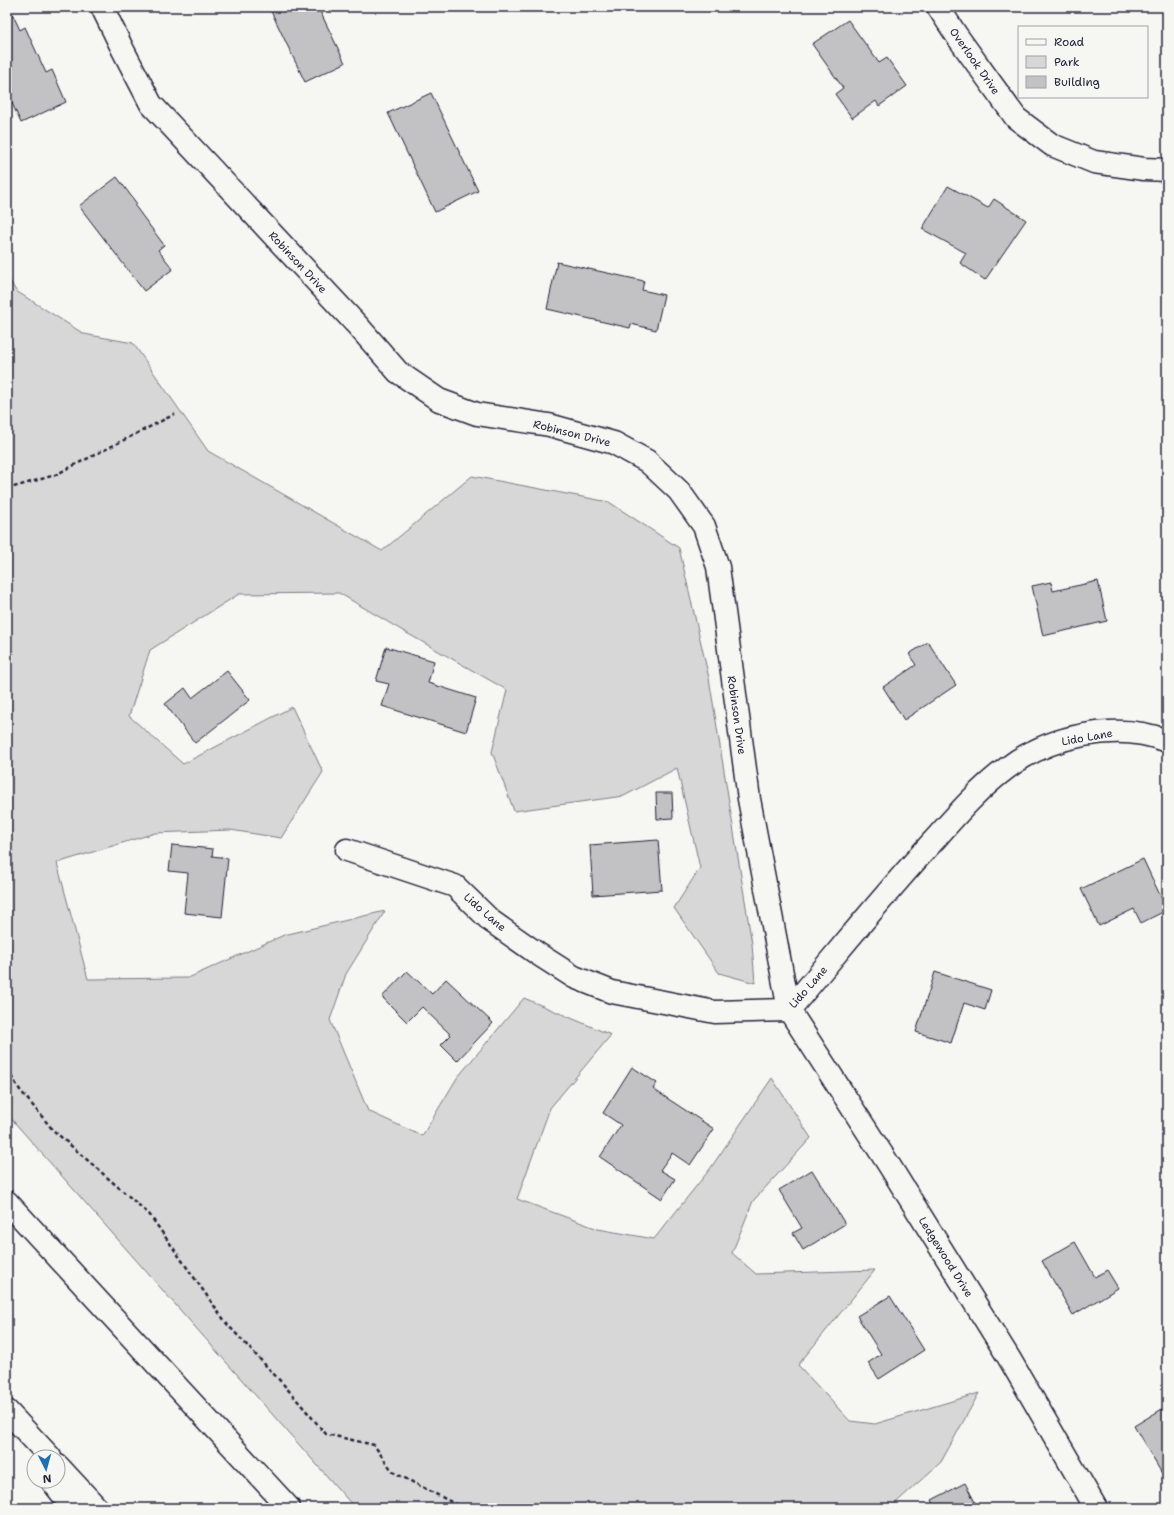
<svg xmlns="http://www.w3.org/2000/svg" width="1174" height="1515" font-family="'Shantell Sans',sans-serif">
	<style>
		.green { fill: #d7d7d7; stroke: #7c7c89 }
		.building { fill: #c2c2c4; stroke: #22223b }
		.lines { fill: none; stroke-linecap: round; stroke-linejoin: round }
		.street-casing { stroke: #22223b; stroke-width: 25 }
		.highway-casing { stroke: #22223b; stroke-width: 25 }
		.path { stroke: #22223b; stroke-width: 2.5; stroke-dasharray: 4 3; stroke-linecap: butt }
		.street { stroke: #f6f6f2; stroke-width: 22 }
		.highway { stroke: #f6f6f2; stroke-width: 22 }
		.labels { text-anchor: middle; stroke-width: 4; stroke-linejoin: round; paint-order: stroke }
		.street-label { font-size: 11px; fill: #22223b; stroke: #f6f6f2 }
	</style>
	<rect width="100%" height="100%" fill="#f6f6f2"/>
	<filter id="ink" filterUnits="userSpaceOnUse"><feTurbulence type="fractalNoise" baseFrequency=".025" numOctaves="2"/><feDisplacementMap in="SourceGraphic" scale="8" xChannelSelector="R" yChannelSelector="G"/><feConvolveMatrix kernelMatrix="1 2 1 2 8 2 1 2 1" color-interpolation-filters="sRGB"/></filter>
	<g filter="url(#ink)">
		<path class="green" d="M7 276 16 291 84 334 133 343 208 451 382 551 472 476 609 502 679 548 709 678 752 944 755 983 719 973 674 908 700 868 677 768 624 796 514 811 492 752 507 690 403 631 339 593 239 594 150 650 129 716 183 764 292 707 323 772 281 838 230 830 155 833 57 863 88 979 188 978 284 935 385 911 346 974 330 1020 368 1111 422 1136 457 1078 524 998 611 1035 550 1108 517 1199 598 1229 654 1239 710 1169 772 1078 811 1138 753 1201 732 1253 756 1274 875 1270 838 1316 798 1365 850 1421 875 1424 979 1393 941 1462 890 1508H355L7 1114Z"/>
		<g class="building">
			<path d="M269 7H318L345 63 305 82Z"/>
			<path d="M10 9 20 30 25 27 46 73 52 70 66 102 21 123 7 92V10Z"/>
			<path d="M848 20 879 63 887 58 907 86 879 106 876 101 852 118 835 94 843 88 812 44Z"/>
			<path d="M431 93 478 191 435 212 388 113Z"/>
			<path d="M117 177 137 204 135 206 164 245 158 250 173 269 144 291 79 206Z"/>
			<path d="M948 186 988 208 994 199 1026 220 985 280 960 263 966 253 922 229Z"/>
			<path d="M557 262 644 281 642 290 664 295 656 330 631 324 630 328 547 309Z"/>
			<path d="M1098 581 1107 621 1043 636 1032 586 1051 582 1053 591Z"/>
			<path d="M928 642 956 685 904 720 883 687 916 665 909 654Z"/>
			<path d="M386 647 434 661 428 683 476 698 466 732 382 706 389 684 376 681Z"/>
			<path d="M227 671 250 700 195 743 165 704 185 688 192 698Z"/>
			<path d="M656 793H672L673 818 657 819Z"/>
			<path d="M658 840 662 890 593 895 590 845Z"/>
			<path d="M172 845 213 849 212 856 228 858 222 917 184 913 188 873 169 871Z"/>
			<path d="M1143 859 1167 910 1141 923 1134 909 1099 926 1081 889Z"/>
			<path d="M407 971 432 994 446 979 493 1023 457 1061 441 1045 451 1035 422 1007 407 1022 382 997Z"/>
			<path d="M935 972 991 990 985 1010 964 1003 951 1043 916 1032Z"/>
			<path d="M632 1067 657 1083 653 1089 714 1129 690 1165 672 1153 660 1170 675 1179 662 1199 600 1157 621 1125 603 1113Z"/>
			<path d="M812 1170 845 1224 803 1250 793 1233 802 1228 779 1190Z"/>
			<path d="M1075 1242 1095 1277 1107 1270 1118 1288 1073 1315 1042 1261Z"/>
			<path d="M890 1296 924 1350 879 1379 868 1363 881 1354 857 1316Z"/>
			<path d="M1167 1406V1482L1134 1426Z"/>
			<path d="M965 1483 978 1508H936L932 1500Z"/>
		</g>
		<g class="lines">
			<g class="street-casing">
				<g id="street">
					<path d="M102 7 123 50 151 104 358 326 398 372 439 400 477 414 549 425 614 443 647 461 679 491 704 526 718 567 749 799 789 1010 889 1165 1009 1358 1096 1508"/>
					<path d="M938 7 957 36 1016 118 1052 145 1094 162 1144 169 1167 170"/>
					<path d="M347 850 455 886 491 921 538 954 574 977 612 992 715 1012 789 1010C838 952 885 893 936 838 958 813 980 788 1007 768 1049 736 1117 721 1167 741"/>
				</g>
			</g>
			<g class="highway-casing">
				<g id="highway">
					<path d="M7 1202 289 1508"/>
					<path d="M7 1411 50 1457"/>
					<path d="M58 1466 97 1508"/>
					<path d="M52 1481 73 1508"/>
				</g>
			</g>
			<g class="path">
				<path d="M7 489 55 475 175 414"/>
				<path d="M7 1070 20 1090 53 1130 149 1214 227 1324 284 1385 326 1434 374 1445 393 1472 463 1508"/>
			</g>
			<use href="#street" class="street"/>
			<use href="#highway" class="highway"/>
		</g>
	</g>
	<g class="labels">
		<g class="street-label">
			<text transform="translate(975 61) rotate(55)" y="4">Overlook Drive</text>
			<text transform="translate(298 262) rotate(47)" y="4">Robinson Drive</text>
			<text transform="translate(572 433) rotate(14)" y="4">Robinson Drive</text>
			<text transform="translate(737 715) rotate(82)" y="4">Robinson Drive</text>
			<text transform="translate(1087 737) rotate(-10)" y="4">Lido Lane</text>
			<text transform="translate(485 912) rotate(41)" y="4">Lido Lane</text>
			<text transform="translate(808 987) rotate(-49)" y="4">Lido Lane</text>
			<text transform="translate(946 1257) rotate(58)" y="4">Ledgewood Drive</text>
		</g>
	</g>
	<rect width="1174" height="1515" fill="none" stroke="#f6f6f2" stroke-width="24"/>
	<rect x="12" y="12" width="1150" height="1491" fill="none" stroke="#22223b" stroke-width="1.5" filter="url(#ink)"/>
	<rect x="1018" y="26" width="130" height="72" fill="#f6f6f2" stroke="#a1a1a9"/>
	<rect x="1026" y="39" width="20" height="6" fill="#f6f6f2" stroke="#a1a1a9"/>
	<text x="1054" y="46" font-size="12" fill="#22223b">Road</text>
	<rect x="1026" y="56" width="20" height="12" fill="#d7d7d7" stroke="#a1a1a9"/>
	<text x="1054" y="66" font-size="12" fill="#22223b">Park</text>
	<rect x="1026" y="76" width="20" height="12" fill="#c2c2c4" stroke="#a1a1a9"/>
	<text x="1054" y="86" font-size="12" fill="#22223b">Building</text>
	<g transform="translate(46 1469) rotate(174)"><circle r="19" fill="#f6f6f2" stroke="#a1a1a9"/>
	<path d="M0-3L7 15L0 10L-7 15Z" fill="#1f6fb2"/>
	<text y="-6" font-size="11" font-weight="bold" text-anchor="middle" fill="#22223b">N</text>
	</g>
</svg>
